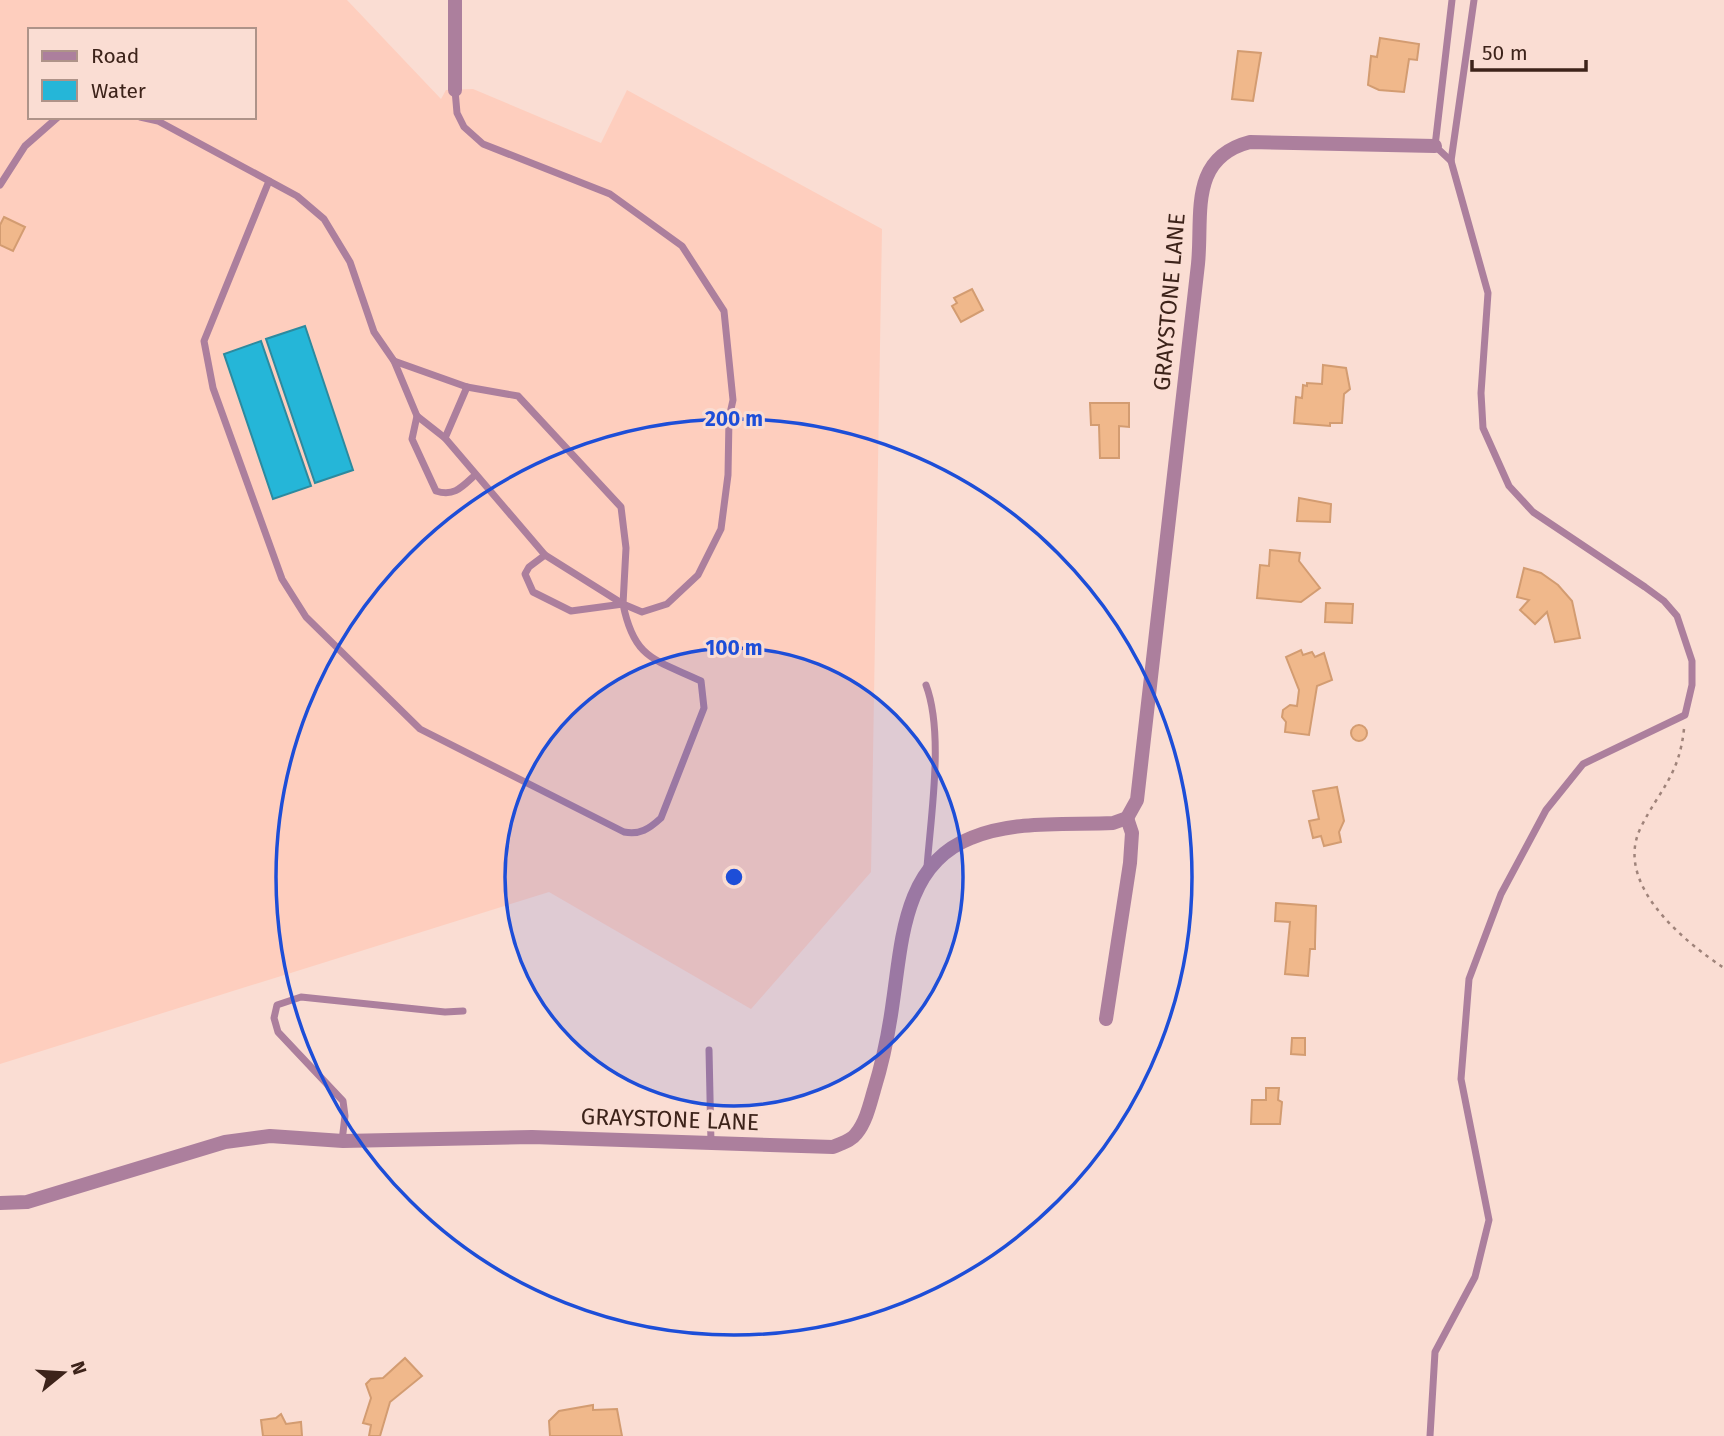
<svg xmlns="http://www.w3.org/2000/svg" width="1724" height="1436" font-family="'Fira Sans',sans-serif">
	<style>
		.built { fill: #fecebe; fill-rule: evenodd }
		.water { fill: #25b6d8; stroke: #2c8a9f; stroke-width: 2 }
		.building { fill: #f0b88b; stroke: #d39c71; stroke-width: 2 }
		.lines { fill: none; stroke-linecap: round; stroke-linejoin: round }
		.path { stroke: #9f837a; stroke-width: 2.5; stroke-dasharray: 3.5 5; stroke-linecap: butt }
		.lane { stroke: #ac7f9d; stroke-width: 7 }
		.street { stroke: #ac7f9d; stroke-width: 14 }
		.ring { fill: none; stroke: #1d4ed8; stroke-width: 3.5 }
		.labels { text-anchor: middle; stroke-width: 6; stroke-linejoin: round; paint-order: stroke }
		.street-label { font-size: 23px; fill: #3d231a; stroke: #faddd3 }
		.centre { fill: #1d4ed8; stroke: #faddd3; stroke-width: 3.5 }
		.ring-label { font-size: 21px; text-anchor: middle; font-weight: bold; fill: #1d4ed8; stroke: #faddd3; stroke-width: 6; stroke-linejoin: round; paint-order: stroke }
	</style>
	<rect width="100%" height="100%" fill="#faddd3"/>
	<path class="built" d="M0 0H347L441 99 446 90 473 89 601 143 627 90 882 229 871 872 751 1009 549 892 0 1064ZM30 30H254V117H30Z"/>
	<g class="water">
		<path d="M305 326 353 470 315 483 266 339Z"/>
		<path d="M261 341 311 486 273 499 224 354Z"/>
	</g>
	<g class="building">
		<path d="M1380 38 1419 44 1417 60 1409 59 1404 92 1379 90 1368 85 1371 56 1377 57Z"/>
		<path d="M1238 51 1261 53 1253 101 1232 99Z"/>
		<path d="M4 217 25 227 13 251 0 245V225Z"/>
		<path d="M972 289 983 310 961 322 952 306 957 303 954 298Z"/>
		<path d="M1323 365 1346 368 1350 389 1344 394 1342 423H1330V426L1294 423 1296 397 1302 398 1303 385 1307 386V383L1322 384Z"/>
		<path d="M1090 403H1129V427L1119 426V458H1100L1099 425H1091Z"/>
		<path d="M1299 498 1331 504 1330 522 1297 521Z"/>
		<path d="M1270 550 1300 553 1299 561 1320 588 1301 602 1257 598 1260 565 1269 566Z"/>
		<path d="M1524 568 1541 573 1558 585 1572 601 1580 638 1555 642 1547 612 1535 624 1520 610 1529 600 1517 597Z"/>
		<path d="M1326 603 1353 604 1352 623 1325 622Z"/>
		<path d="M1301 650 1303 655 1312 652 1315 657 1324 653 1332 680 1317 686 1309 735 1285 732 1286 722 1282 717 1283 710 1290 705 1297 706 1299 690 1286 657Z"/>
		<circle cx="1359" cy="733" r="8"/>
		<path d="M1337 787 1344 821 1339 832 1341 842 1324 846 1321 836 1313 838 1309 821 1319 819 1313 791Z"/>
		<path d="M1276 903 1316 906 1315 943V949H1310L1308 976 1285 974 1290 922 1275 921Z"/>
		<path d="M1292 1038H1305V1055L1291 1054Z"/>
		<path d="M1266 1088H1279L1278 1100 1282 1102 1280 1124H1251L1252 1100H1266Z"/>
		<path d="M405 1358 422 1376 390 1402 380 1436H369L371 1425 363 1423 371 1398 366 1384 371 1379 383 1378Z"/>
		<path d="M593 1405V1410L617 1409 622 1436H550L549 1421 559 1411Z"/>
		<path d="M281 1414 286 1424 301 1422 302 1436H263L261 1420 276 1418Z"/>
	</g>
	<g class="lines">
		<path class="path" d="M1684 729C1679 776 1660 789 1641 827 1613 883 1682 940 1724 968"/>
		<g class="lane">
			<path d="M140 117 158 121 297 196 324 219 350 262 374 332 394 361 467 387 518 396 621 507 626 548 623 604 642 612 667 604 698 575 721 529 728 475 729 418 733 400 724 311 682 246 610 194 483 144 464 127 457 113 455 90"/>
			<path d="M1451 161 1435 146 1452 0"/>
			<path d="M269 181 204 341 213 388 282 579 306 617 420 729 624 832C640 835 649 829 661 818L704 708 701 681C654 659 634 659 623 604L545 555 445 438 417 416 394 361"/>
			<path d="M0 185 25 146 58 117"/>
			<path d="M417 416 412 439 436 491C454 497 462 487 475 475"/>
			<path d="M445 438 467 387"/>
			<path d="M545 555 529 567 525 574 533 592 571 611 623 604"/>
			<path d="M926 685C944 733 931 814 927 867"/>
			<path d="M709 1050 711 1143"/>
			<path d="M342 1141 345 1116 343 1101 278 1032 274 1018 277 1005 301 997 445 1012 463 1011"/>
			<path d="M1430 1436 1435 1352 1475 1277 1489 1220 1461 1079 1469 979 1501 894 1546 810 1583 764 1685 715 1692 685V661L1677 616 1664 601 1645 587 1533 512 1509 486 1483 428 1481 393 1488 293 1451 161 1474 0"/>
		</g>
		<g class="street">
			<path d="M455 90V0"/>
			<path d="M1106 1019 1130 863 1132 833 1127 818"/>
			<path d="M0 1203 27 1202 225 1142 270 1136 343 1141 532 1137 833 1147C841 1143 851 1141 856 1134 866 1122 870 1104 874 1090 883 1061 889 1031 893 1001 902 940 904 864 971 838 1014 820 1067 825 1113 823L1127 818 1137 800 1198 264C1203 215 1188 158 1250 142L1435 146"/>
		</g>
	</g>
	<circle cx="734" cy="877" r="229" fill="#1d4ed8" fill-opacity=".12"/>
	<g class="ring">
		<circle cx="734" cy="877" r="229"/>
		<circle cx="734" cy="877" r="458"/>
	</g>
	<g class="labels">
		<g class="street-label">
			<text transform="translate(1169 302) rotate(-85)" y="8">GRAYSTONE LANE</text>
			<text transform="translate(670 1119) rotate(2)" y="8">GRAYSTONE LANE</text>
		</g>
	</g>
	<circle cx="734" cy="877" r="10" class="centre"/>
	<g class="ring-label">
		<text x="734" y="426">200 m</text>
		<text x="734" y="655">100 m</text>
	</g>
	<rect x="28" y="28" width="228" height="91" fill="#faddd3" stroke="#ae9389" stroke-width="2"/>
	<rect x="42" y="51" width="35" height="10" fill="#ac7f9d" stroke="#ae9389" stroke-width="2"/>
	<text x="91" y="63" font-size="21" fill="#3d231a">Road</text>
	<rect x="42" y="80" width="35" height="21" fill="#25b6d8" stroke="#ae9389" stroke-width="2"/>
	<text x="91" y="98" font-size="21" fill="#3d231a">Water</text>
	<g transform="translate(63 1373) rotate(72)" stroke="#faddd3" stroke-width="5" paint-order="stroke">
	<path d="M0-5L12 26L0 18L-12 26Z" fill="#3d231a"/>
	<text y="-10" font-size="19" font-weight="bold" text-anchor="middle" fill="#3d231a">N</text>
	</g>
	<path d="M1472 60v10h114v-10" fill="none" stroke="#3d231a" stroke-width="3.5"/>
	<text x="1482" y="60" font-size="21" fill="#3d231a" stroke="#faddd3" stroke-width="5" paint-order="stroke">50 m</text>
</svg>
